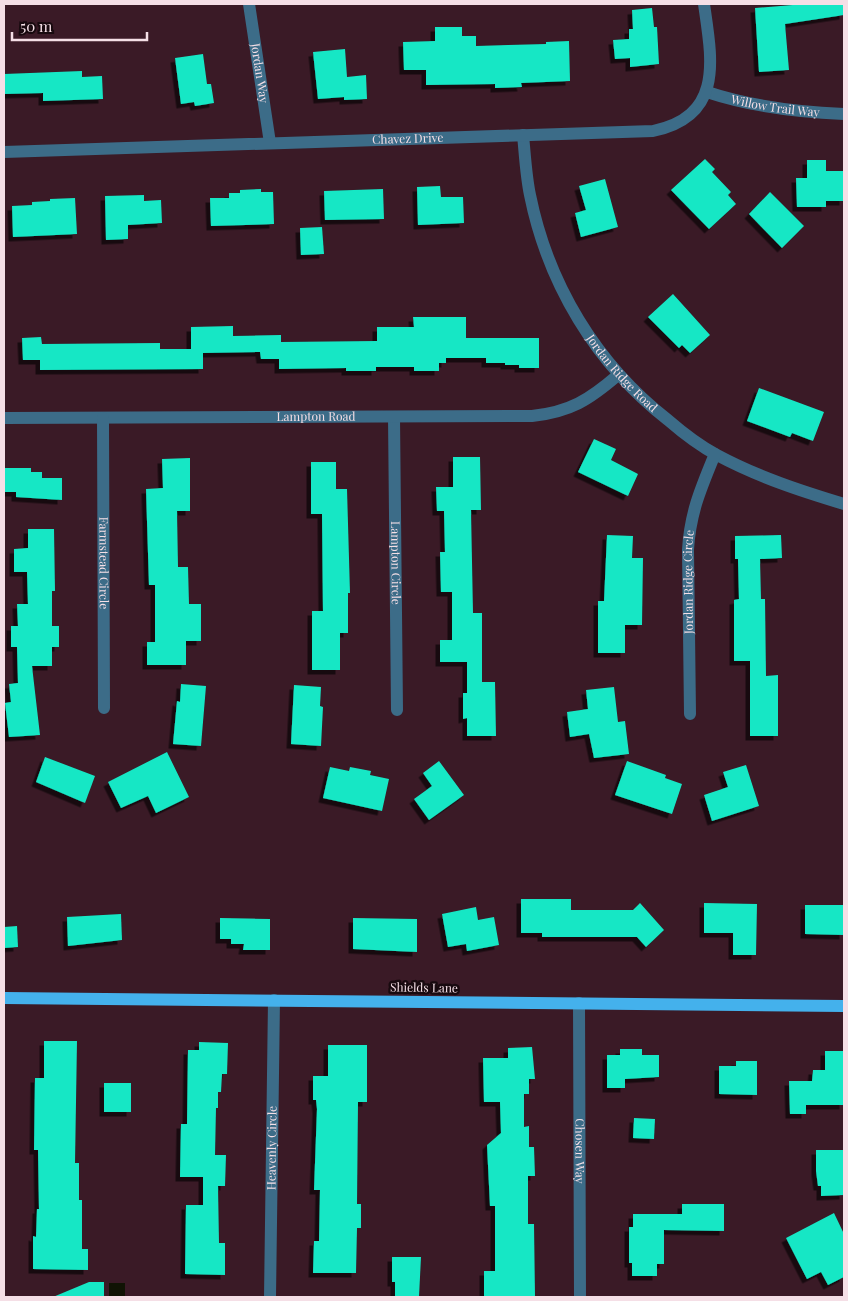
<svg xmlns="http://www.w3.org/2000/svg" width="848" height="1301" font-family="'Playfair Display',serif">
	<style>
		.water { fill: #101304 }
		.building { fill: #15e7c5; filter: url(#shadow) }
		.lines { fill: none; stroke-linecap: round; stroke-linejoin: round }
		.minor { stroke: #3c6c88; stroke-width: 12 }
		.major { stroke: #44b1ec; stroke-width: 12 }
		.labels { text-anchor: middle; stroke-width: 5; stroke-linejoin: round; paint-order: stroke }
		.street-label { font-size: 12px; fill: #f5dfe6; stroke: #180a0f }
	</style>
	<defs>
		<filter id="shadow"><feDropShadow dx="-4.5" dy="4.5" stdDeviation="0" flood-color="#0009"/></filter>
	</defs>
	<rect width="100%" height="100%" fill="#3a1a26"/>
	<rect class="water" x="109" y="1283" width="16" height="14"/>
	<g class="building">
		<path d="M805 4H844V15L785 24 789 70 759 72 755 8Z"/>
		<path d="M652 8 654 27H657L659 64 630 67V58L615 59 613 40 629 39V29H633L632 10Z"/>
		<path d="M435 27H462V36H476V46L546 44V42L569 41 570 81 521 83 522 87 495 88V84L426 85V70H404L403 42 435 41Z"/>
		<path d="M345 49 347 77 366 75 367 99 344 100V97L318 99 313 52Z"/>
		<path d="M203 54 207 84H211L214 103 195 106 194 102 181 104 175 58Z"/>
		<path d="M82 71V77L102 76 103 99 43 101V93L4 94V74Z"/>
		<path d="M705 159 715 169 712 172 731 192 728 195 736 204 709 229 671 190Z"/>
		<path d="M807 160H826V171H844V201H826V207H797L796 178H807Z"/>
		<path d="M605 179 618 227 581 237 575 213 586 210 579 186Z"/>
		<path d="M440 186 441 197H463L464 223 418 225 417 187Z"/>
		<path d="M261 189V192H273L274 224 211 226 210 198H229V193H240V190Z"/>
		<path d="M383 189 384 219 325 220 324 191Z"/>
		<path d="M770 192 804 226 782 248 749 214Z"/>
		<path d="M144 195V201L161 200 162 223 128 225V239L106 240 105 196Z"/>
		<path d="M75 198 77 234 13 237 12 206 32 205V202L50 201V199Z"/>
		<path d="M322 227 324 254 301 255 300 228Z"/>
		<path d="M673 294 710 335 690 353 682 345 679 348 648 317Z"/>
		<path d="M413 317H466V338H539V368H519V365H505V363H486V358H446V363H439V371H414V367H376V371H346V368L279 369V359H261L260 352 203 353V369L40 370V360H23L22 338 41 337 42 344 160 343V349H191V327L233 326V336L281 335V342L377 341V327H414Z"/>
		<path d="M759 388 824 412 813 441 792 433 790 437 747 421Z"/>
		<path d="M594 439 616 449 611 460 638 474 628 496 578 472Z"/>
		<path d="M453 457H480L481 510H471L473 613H482V682H495L496 736H467V718L463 719V693H467V662H440V640H452V592H441L440 552H445L444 511H437L436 487H453Z"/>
		<path d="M190 458V511H177L178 567H188L189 604H201V641H186V665H147V642H155V585H149L146 489 163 488 162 459Z"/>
		<path d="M311 462H336V489H347L350 593H348V633H340V670H312V611H323L322 514H311Z"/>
		<path d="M4 468H31V472H42V478H62V500L16 497V492H4Z"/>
		<path d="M28 529H54L55 591H52V626H59V647H52V666H32L40 735 9 737 5 703 11 702 9 684 18 683 17 647H11V626H18L17 604H28L27 572H14V549L28 548Z"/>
		<path d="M607 535 633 536 632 558H643L642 625H625V653H598V601H604Z"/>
		<path d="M781 535 782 558 760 559 761 599H765L766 676 778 675V736H750V661H734V600L739 599 738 559H735V536Z"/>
		<path d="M181 684 206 686 201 746 173 744 177 701 180 702Z"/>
		<path d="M294 685 321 687 320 706 323 707 321 746 291 744Z"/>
		<path d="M614 687 618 722 625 721 629 754 594 758 589 734 570 737 567 712 588 709 586 690Z"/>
		<path d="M167 752 189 797 156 813 148 796 121 808 108 782Z"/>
		<path d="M45 757 95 776 85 803 36 782Z"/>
		<path d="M439 761 464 795 429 820 414 799 432 786 423 773Z"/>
		<path d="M627 761 666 775 665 778 682 784 672 814 615 795Z"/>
		<path d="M746 765 759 806 712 821 704 795 728 787 723 772Z"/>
		<path d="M330 767 349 771 350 767 371 771 370 775 389 779 382 811 323 798Z"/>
		<path d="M521 899H571V910H633L640 903 664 930 646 947 637 937H542V933H521Z"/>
		<path d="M704 903 757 904 756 955H733V933H704Z"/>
		<path d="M805 905H844V935L805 934Z"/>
		<path d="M476 907 478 920 494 917 499 945 467 951 466 944 448 947 442 914Z"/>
		<path d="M121 914 122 940 68 946 67 917Z"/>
		<path d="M220 918 270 919V950H243L244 944H231V939H220Z"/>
		<path d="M353 918 417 919V952L353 949Z"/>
		<path d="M17 926 18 947 4 948V927Z"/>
		<path d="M44 1041H77L75 1163H79V1200H82V1249H88V1270L33 1269V1236L36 1237 37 1209H39L38 1150H34L35 1078H44Z"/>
		<path d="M199 1042 228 1043 227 1074H222L221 1092H218V1108H216L215 1155H226L225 1186H218L219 1243H225V1275L185 1274 186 1205H203V1177H180L181 1124H187L188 1050H199Z"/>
		<path d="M328 1045H367V1102H358L357 1204H361V1228H357L356 1273H313L314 1241H319L320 1190H314L317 1109 316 1100H313V1076H328Z"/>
		<path d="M532 1047 535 1079H529V1094H524V1127L529 1126V1147H534L535 1176H528V1224H534L535 1296 484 1297V1271H495V1206H490L487 1145 501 1133 500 1102H484L483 1058H508V1048Z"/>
		<path d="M620 1049H642V1055H659V1077L625 1079V1088H607V1055H620Z"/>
		<path d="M825 1051H844V1105H806V1114H790L789 1081H812L813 1070H825Z"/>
		<path d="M736 1061H757V1095L719 1094V1066H736Z"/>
		<rect x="104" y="1083" width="27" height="29"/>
		<path d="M634 1118 655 1119 654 1139 633 1138Z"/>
		<path d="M816 1150H844V1195L821 1196V1186H818L816 1171Z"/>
		<path d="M682 1204H724V1231L664 1230V1264H657V1276H632V1263H629V1227H633V1214H682Z"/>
		<path d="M834 1213 844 1234V1277L828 1285 821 1272 807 1279 786 1238Z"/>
		<path d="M392 1257H421L419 1297H395V1282H392Z"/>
		<path d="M89 1282H104V1297H53Z"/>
	</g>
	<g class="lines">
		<g class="minor">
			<path id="s1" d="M249 4 270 143"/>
			<path id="s2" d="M707 92C752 107 797 112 844 114"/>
			<path id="s3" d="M523 135C525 155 526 176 530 195 548 284 596 364 668 420 683 433 700 446 717 455 758 477 801 491 844 504"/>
			<path id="s4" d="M4 152 653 131C724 116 712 60 704 4"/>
			<path id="s5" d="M394 417 397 710"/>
			<path id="s6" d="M4 418 532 416C570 412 589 400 618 375"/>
			<path id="s7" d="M103 418 104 708"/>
			<path id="s8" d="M690 714 688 550C690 513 701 488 715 454"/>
			<path id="s9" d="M579 1003 580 1297"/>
			<path id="s10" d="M270 1297 274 1000"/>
		</g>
		<path class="major" d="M4 998 844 1006"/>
	</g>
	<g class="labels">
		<g class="street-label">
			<text dy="4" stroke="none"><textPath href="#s1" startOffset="70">Jordan Way</textPath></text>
			<text dy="4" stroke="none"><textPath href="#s2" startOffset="70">Willow Trail Way</textPath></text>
			<text dy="4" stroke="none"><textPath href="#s4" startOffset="404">Chavez Drive</textPath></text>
			<text dy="4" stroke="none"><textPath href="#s3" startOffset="264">Jordan Ridge Road</textPath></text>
			<text dy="4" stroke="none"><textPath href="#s6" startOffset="312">Lampton Road</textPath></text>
			<text dy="4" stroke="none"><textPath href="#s7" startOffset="145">Farmstead Circle</textPath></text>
			<text dy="4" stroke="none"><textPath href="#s5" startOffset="146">Lampton Circle</textPath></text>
			<text dy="4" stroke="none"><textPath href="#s8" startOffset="132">Jordan Ridge Circle</textPath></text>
			<text transform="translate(424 988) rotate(1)" y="4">Shields Lane</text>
			<text dy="4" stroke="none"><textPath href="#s10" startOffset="149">Heavenly Circle</textPath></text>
			<text dy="4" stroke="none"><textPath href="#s9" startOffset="148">Chosen Way</textPath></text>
		</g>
	</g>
	<rect width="848" height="1301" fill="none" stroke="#f5dfe6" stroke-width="10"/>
	<path d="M12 32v8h135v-8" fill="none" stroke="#f5dfe6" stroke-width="2.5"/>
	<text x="20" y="32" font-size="15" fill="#f5dfe6" stroke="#180a0f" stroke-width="4" paint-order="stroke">50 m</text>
</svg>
